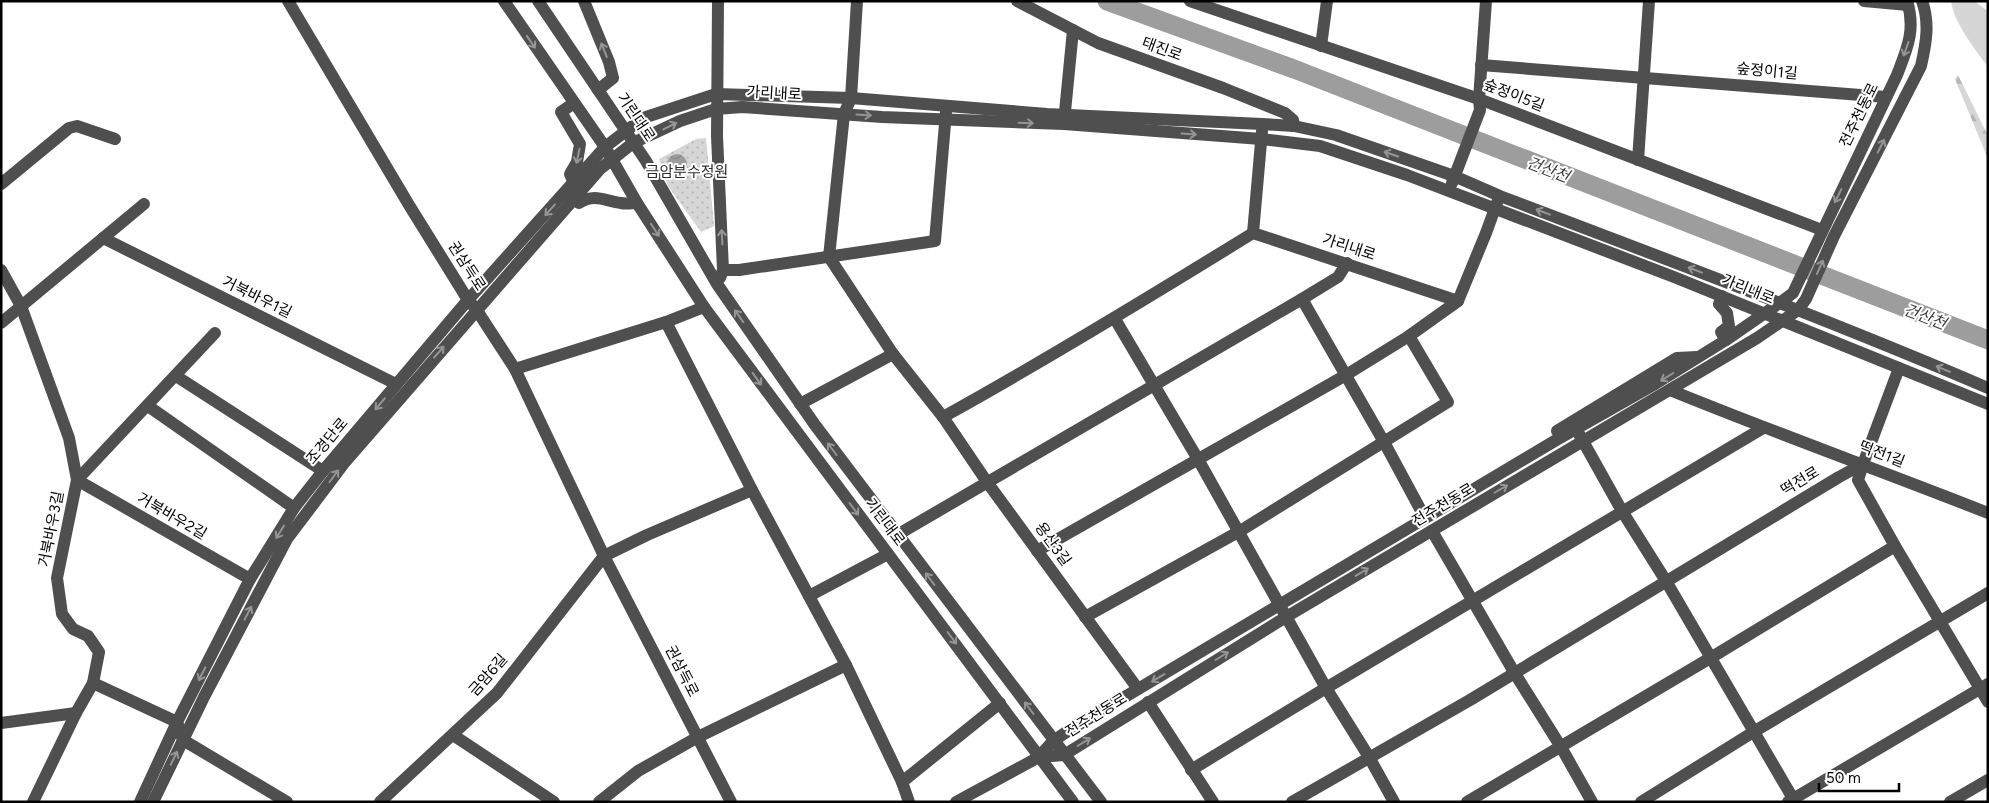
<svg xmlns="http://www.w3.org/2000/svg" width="1989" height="803" font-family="Figtree,'Noto Sans KR',sans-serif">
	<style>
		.grass { fill: #d6d6d6 }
		.forest { fill: url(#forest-firs) }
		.park { fill: url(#park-dots) }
		.water { fill: url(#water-waves) }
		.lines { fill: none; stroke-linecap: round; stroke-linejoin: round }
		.river { stroke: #9d9d9d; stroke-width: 19 }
		.minor { stroke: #4f4f4f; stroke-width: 12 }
		.oneway { stroke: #959595 }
		.labels { text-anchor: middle; stroke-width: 4; stroke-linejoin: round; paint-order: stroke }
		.street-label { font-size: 15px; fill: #000; stroke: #fff }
		.park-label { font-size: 15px; fill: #2d2d2d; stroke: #fff }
		.water-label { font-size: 16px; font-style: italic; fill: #3e3e3e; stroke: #fff }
	</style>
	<defs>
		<pattern id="forest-firs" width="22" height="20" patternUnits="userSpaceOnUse" patternTransform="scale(1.25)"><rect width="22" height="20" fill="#d6d6d6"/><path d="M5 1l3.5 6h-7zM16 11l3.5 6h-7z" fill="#b6b6b6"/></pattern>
		<pattern id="park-dots" width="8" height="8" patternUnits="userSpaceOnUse" patternTransform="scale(1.25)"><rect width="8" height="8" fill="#d6d6d6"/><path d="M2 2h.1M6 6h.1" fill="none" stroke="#b6b6b6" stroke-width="1.8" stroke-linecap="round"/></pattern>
		<pattern id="water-waves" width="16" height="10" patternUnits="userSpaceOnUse" patternTransform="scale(1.25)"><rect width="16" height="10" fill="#9d9d9d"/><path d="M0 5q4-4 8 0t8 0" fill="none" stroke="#858585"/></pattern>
	</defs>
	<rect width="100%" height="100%" fill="#fff"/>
	<path class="grass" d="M1951 1H1974L1988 11V67C1975 49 1954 23 1951 1Z"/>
	<path class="forest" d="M1958 75 1988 136V159L1955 79Z"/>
	<path class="park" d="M706 138 714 226 701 232 668 186 659 159 696 139Z"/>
	<circle class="water" cx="677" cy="164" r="10"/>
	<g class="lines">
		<path class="river" d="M1107 1 1294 69 1988 340"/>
		<g class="minor">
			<path d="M288 1 409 205 468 300 476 309 515 369 604 556 731 802"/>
			<path d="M504 1 605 147 637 203 704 307 1073 802"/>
			<path d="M538 1 646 161 717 284 815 425 1101 802"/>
			<path d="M584 1 609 62 613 78 598 90"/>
			<path d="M718 1 717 136 723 270 720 278"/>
			<path d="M857 1 851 98 844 114 829 257 893 354 943 417 987 482 1138 689"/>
			<path d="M1017 1 1098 43 1223 88 1285 113 1293 120 1294 126"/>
			<path d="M1190 1 1479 99 1822 230"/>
			<path d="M1864 1 1908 5"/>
			<path d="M1321 46 1327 1"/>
			<path d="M1481 65 1886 97"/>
			<path d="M574 103 561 112 580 144 577 162 570 174 574 183"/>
			<path d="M1064 122 1073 30"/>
			<path d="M1262 131 1253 233 1458 301 1486 233 1498 200"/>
			<path d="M1638 160 1649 1"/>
			<path d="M1452 183 1480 110 1479 99 1486 1"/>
			<path d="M1 184 69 128 77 126 115 139"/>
			<path d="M573 199 579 203C595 193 605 201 621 203 626 204 632 203 637 203"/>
			<path d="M103 238 396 384"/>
			<path d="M1 270 21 306 69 438 77 480 57 578 62 614 73 629 88 636 99 652 93 683 177 722 183 740 287 802"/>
			<path d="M723 270H739L935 241 946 112"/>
			<path d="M1722 296 1719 304 1727 313 1729 326 1721 332 1726 340"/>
			<path d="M1302 299 1384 442 1425 518"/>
			<path d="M1115 319 1199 461 1326 688 1369 757 1394 802"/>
			<path d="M666 322 752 490 846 665 902 782 909 802"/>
			<path d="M1 323 144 204"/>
			<path d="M215 333 77 480 250 579"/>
			<path d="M515 369 666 322 704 307"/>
			<path d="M176 376 323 471"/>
			<path d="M1670 390C1775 433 1882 471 1988 513"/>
			<path d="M800 404 893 354"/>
			<path d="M148 406 294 508"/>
			<path d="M943 417C1048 359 1151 296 1253 233"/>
			<path d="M1557 431 1677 358 1697 357"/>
			<path d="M1579 434 1622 511 1666 581 1795 802"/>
			<path d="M1863 464 1858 480 1895 546 1988 702"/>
			<path d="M1432 531 1514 672 1561 747 1592 802"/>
			<path d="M897 535 1302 299 1338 277 1347 263"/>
			<path d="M1037 551 1346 375 1409 336 1458 301"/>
			<path d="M809 596 888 554"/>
			<path d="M1085 617 1240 531 1448 402 1409 336"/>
			<path d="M1148 702 1213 802"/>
			<path d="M1 723 76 713"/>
			<path d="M453 735 554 802"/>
			<path d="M1039 757 1064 755 1286 617 1757 338 1798 310 1806 299 1834 236 1921 66C1926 44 1930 23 1922 1"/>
			<path d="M1191 770 1326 688 1763 428"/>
			<path d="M902 782 1000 703"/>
			<path d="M33 802 76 713 93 683"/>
			<path d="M140 802 177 722 250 579 294 508 323 471 468 300 605 147 643 118 716 94 851 98 1047 114 1262 124 1294 126 1336 135 1454 176 1500 196C1663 258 1827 319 1988 388"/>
			<path d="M153 802 204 697 287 539 345 462 600 169 633 143 680 121 716 109 742 107 882 117 1064 124 1261 139 1320 146 1407 175 1674 277 1988 404"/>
			<path d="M380 802 497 693 604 556 647 535 752 490"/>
			<path d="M599 802 638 771 698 737 846 665"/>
			<path d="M956 802 1039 757 1053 741 1071 729 1558 439 1655 384 1726 340 1781 302 1793 293 1897 75C1907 49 1916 30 1907 1"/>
			<path d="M1292 802 1470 700 1839 477 1863 464 1899 368"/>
			<path d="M1467 802 1712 657 1895 546"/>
			<path d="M1641 802 1755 731 1988 593"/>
			<path d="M1788 802 1988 684"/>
			<path d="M1950 802 1988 780"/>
		</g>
	</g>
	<defs><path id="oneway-shaft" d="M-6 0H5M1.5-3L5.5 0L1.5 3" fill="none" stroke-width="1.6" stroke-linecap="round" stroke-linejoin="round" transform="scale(1.25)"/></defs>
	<g class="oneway">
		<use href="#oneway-shaft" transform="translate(531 42) rotate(55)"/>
		<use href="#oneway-shaft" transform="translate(1906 49) rotate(109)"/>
		<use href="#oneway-shaft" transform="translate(604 50) rotate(-112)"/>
		<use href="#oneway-shaft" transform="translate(864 115) rotate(4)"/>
		<use href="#oneway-shaft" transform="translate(1026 123) rotate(2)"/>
		<use href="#oneway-shaft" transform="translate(670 126) rotate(-26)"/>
		<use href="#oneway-shaft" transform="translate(1189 134) rotate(4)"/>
		<use href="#oneway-shaft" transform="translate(1881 146) rotate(-63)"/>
		<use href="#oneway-shaft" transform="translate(1391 154) rotate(-161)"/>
		<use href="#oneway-shaft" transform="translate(578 156) rotate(102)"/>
		<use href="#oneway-shaft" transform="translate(1838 196) rotate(116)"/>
		<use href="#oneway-shaft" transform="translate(550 210) rotate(132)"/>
		<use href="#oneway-shaft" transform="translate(1543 212) rotate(-159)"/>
		<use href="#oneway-shaft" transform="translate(655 230) rotate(57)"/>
		<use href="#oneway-shaft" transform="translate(722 237) rotate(-93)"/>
		<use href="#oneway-shaft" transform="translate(1820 267) rotate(-66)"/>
		<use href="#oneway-shaft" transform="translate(1695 270) rotate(-159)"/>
		<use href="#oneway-shaft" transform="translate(739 316) rotate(-125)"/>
		<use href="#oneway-shaft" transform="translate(439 352) rotate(-49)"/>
		<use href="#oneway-shaft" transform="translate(1943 369) rotate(-157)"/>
		<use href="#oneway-shaft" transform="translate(1667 377) rotate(148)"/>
		<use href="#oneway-shaft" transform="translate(757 379) rotate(54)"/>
		<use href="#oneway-shaft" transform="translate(380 404) rotate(130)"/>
		<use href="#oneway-shaft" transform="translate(832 449) rotate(-127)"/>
		<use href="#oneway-shaft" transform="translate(334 476) rotate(-53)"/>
		<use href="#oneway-shaft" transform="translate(1501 489) rotate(-30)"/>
		<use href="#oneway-shaft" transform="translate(854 509) rotate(53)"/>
		<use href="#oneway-shaft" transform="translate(280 532) rotate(122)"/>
		<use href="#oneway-shaft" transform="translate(1362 572) rotate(-31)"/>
		<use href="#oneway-shaft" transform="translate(930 579) rotate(-127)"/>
		<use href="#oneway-shaft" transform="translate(248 613) rotate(-62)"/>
		<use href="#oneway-shaft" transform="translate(952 638) rotate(53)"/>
		<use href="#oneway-shaft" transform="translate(1222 656) rotate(-32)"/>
		<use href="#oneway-shaft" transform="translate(202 674) rotate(117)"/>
		<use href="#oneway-shaft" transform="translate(1158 678) rotate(149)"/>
		<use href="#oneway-shaft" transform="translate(1029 708) rotate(-127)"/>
		<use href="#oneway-shaft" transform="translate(1084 742) rotate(-32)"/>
		<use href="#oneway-shaft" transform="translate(174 758) rotate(-64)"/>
	</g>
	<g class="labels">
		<g class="street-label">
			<text transform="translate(1162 49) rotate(20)" y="5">태진로</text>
			<text transform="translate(1767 71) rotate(5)" y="5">숲정이1길</text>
			<text transform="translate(774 93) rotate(3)" y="5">가리내로</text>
			<text transform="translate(1514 95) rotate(21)" y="5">숲정이5길</text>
			<text transform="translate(1859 115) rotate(-64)" y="5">전주천동로</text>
			<text transform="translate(636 117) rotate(56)" y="5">기린대로</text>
			<text transform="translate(1349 247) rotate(18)" y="5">가리내로</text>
			<text transform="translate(467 266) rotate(57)" y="5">권삼득로</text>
			<text transform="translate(1748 289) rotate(22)" y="5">가리내로</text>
			<text transform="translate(257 297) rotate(26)" y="5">거북바우1길</text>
			<text transform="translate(327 441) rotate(-50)" y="5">조경단로</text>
			<text transform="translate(1882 454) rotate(21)" y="5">떡전1길</text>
			<text transform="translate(1800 481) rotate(-31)" y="5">떡전로</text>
			<text transform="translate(1443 505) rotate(-31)" y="5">전주천동로</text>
			<text transform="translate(172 516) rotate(30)" y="5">거북바우2길</text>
			<text transform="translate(885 522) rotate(53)" y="5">기린대로</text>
			<text transform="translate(51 529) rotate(-79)" y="5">거북바우3길</text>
			<text transform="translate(1053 544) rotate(54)" y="5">용산3길</text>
			<text transform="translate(682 671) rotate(63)" y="5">권삼득로</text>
			<text transform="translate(488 675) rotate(-49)" y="5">금암6길</text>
			<text transform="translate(1096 715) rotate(-32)" y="5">전주천동로</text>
		</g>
		<g class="park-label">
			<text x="687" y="177">금암분수정원</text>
		</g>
		<g class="water-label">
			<text transform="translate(1548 169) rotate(21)" y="6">건산천</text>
			<text transform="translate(1925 316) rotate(21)" y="6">건산천</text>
		</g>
	</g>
	<rect width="1989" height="803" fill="none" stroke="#000000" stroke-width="5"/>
	<path d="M1819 783v8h80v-8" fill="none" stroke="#000000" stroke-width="2.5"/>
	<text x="1826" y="783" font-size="15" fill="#000000" stroke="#ffffff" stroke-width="4" paint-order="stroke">50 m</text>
</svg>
